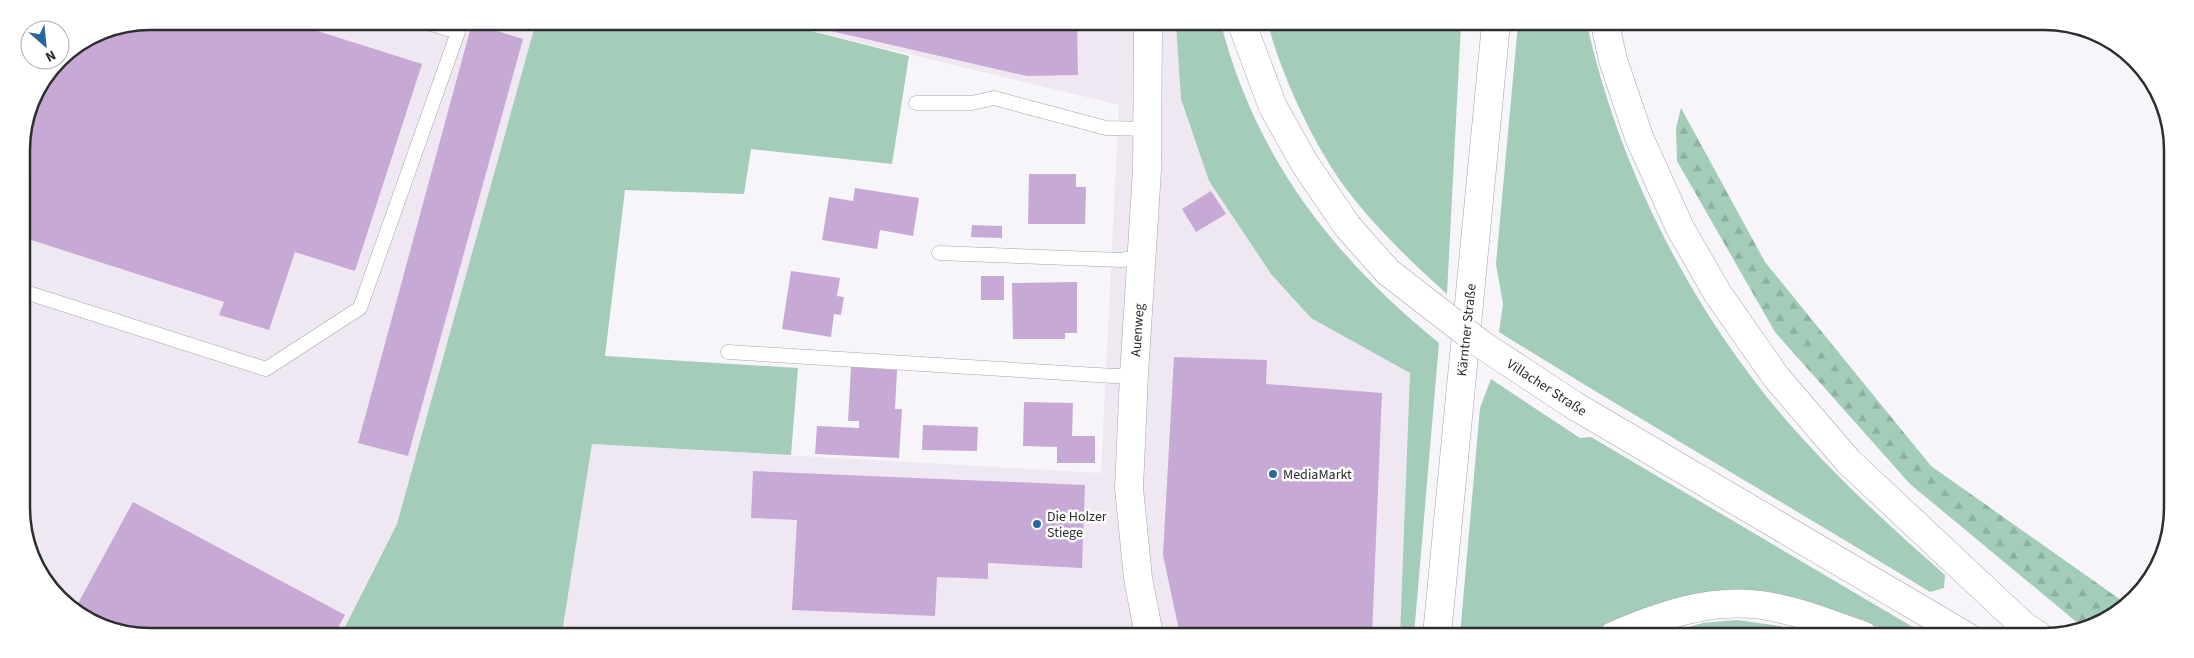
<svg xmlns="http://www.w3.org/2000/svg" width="2194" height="658" font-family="'Source Sans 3',sans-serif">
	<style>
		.built { fill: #efe8f2 }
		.green { fill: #a3cdb9 }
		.forest { fill: url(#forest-firs) }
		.building { fill: #c7a9d5 }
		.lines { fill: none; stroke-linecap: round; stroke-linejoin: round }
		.service-casing { stroke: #a6a4a8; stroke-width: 15 }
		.minor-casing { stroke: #a6a4a8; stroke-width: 29 }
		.primary-casing { stroke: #a6a4a8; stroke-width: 29 }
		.service { stroke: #fff; stroke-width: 14 }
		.minor { stroke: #fff; stroke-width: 28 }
		.primary { stroke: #fff; stroke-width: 28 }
		.primary-bridge-casing { stroke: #a6a4a8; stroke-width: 29; stroke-linecap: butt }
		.primary-bridge { stroke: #fff; stroke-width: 28 }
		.poi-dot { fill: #27689e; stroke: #fff; stroke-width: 2 }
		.labels { text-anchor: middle; stroke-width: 5; stroke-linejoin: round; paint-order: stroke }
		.street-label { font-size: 14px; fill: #2f2e2f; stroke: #fff }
		.poi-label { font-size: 14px; fill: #2f2e2f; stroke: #fff; text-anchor: start }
		.rim { fill: none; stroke: #2f2e2f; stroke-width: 2.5 }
	</style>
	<defs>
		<pattern id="forest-firs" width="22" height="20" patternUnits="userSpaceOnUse" patternTransform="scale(1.25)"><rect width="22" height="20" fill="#a3cdb9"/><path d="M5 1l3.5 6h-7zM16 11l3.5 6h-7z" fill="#8db09f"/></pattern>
	</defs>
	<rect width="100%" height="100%" fill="#f7f5f9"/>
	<g class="built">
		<path d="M150 21 536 22 397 524 342 633 117 632 59 599 24 533 22 141 31 100 60 58 101 31Z"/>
		<path d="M780 23 1176 24 1181 99 1209 181 1271 274 1311 318 1410 373 1400 635 562 633 592 444 1101 473 1119 105Z"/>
	</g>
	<g class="green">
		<path d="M536 22 780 23 909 56 892 164 751 149 744 194 625 190 605 356 798 368 791 455 592 444 562 633H342L397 524Z"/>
		<path d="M1176 24H1221C1256 158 1332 256 1439 343L1414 635H1400L1410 373 1311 318 1271 274 1209 181 1181 99Z"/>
		<path d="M1268 24H1461L1447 294C1410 261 1374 226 1344 186 1313 144 1281 74 1268 24Z"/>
		<path d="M1518 24H1587C1620 174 1699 326 1803 439 1847 487 1896 532 1945 575L1944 588 1930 592C1787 504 1641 421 1499 332L1503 304 1496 264Z"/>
		<path d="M1491 379 1580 438 1591 437 1928 636H1901L1835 611 1702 593 1680 597 1637 613 1592 636 1460 635 1480 408Z"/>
		<path d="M1737 620 1780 626 1815 636H1661L1702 623Z"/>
	</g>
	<path class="forest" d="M1681 108 1765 262 1931 466 2128 605 2093 627 2085 629 1910 484 1775 332 1677 161 1676 128Z"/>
	<g class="building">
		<path d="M150 21 289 22 422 64 355 271 295 252 269 330 219 315 224 302 22 237V141L31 100 60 58 101 31Z"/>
		<path d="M472 23 523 39 408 456 358 443Z"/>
		<path d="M796 23H1077L1078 75 1027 76Z"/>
		<path d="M1029 174H1076V187H1086L1085 224H1028Z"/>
		<path d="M855 188 919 198 913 236 880 230 877 249 822 240 829 197 853 201Z"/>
		<path d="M1211 191 1226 214 1196 232 1182 209Z"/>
		<path d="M972 225 1002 226V238L971 237Z"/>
		<path d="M791 271 840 278 837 296 844 297 841 315 834 314 831 337 782 329Z"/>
		<rect x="981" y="276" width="23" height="24"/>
		<path d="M1077 282V333H1065V339H1013L1012 283Z"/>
		<path d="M1174 357 1267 360 1266 384 1382 393 1372 635H1180L1163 555Z"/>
		<path d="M851 367 897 370 895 409H902L899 458 815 454 817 426 859 428V421H848Z"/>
		<path d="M1024 402 1073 403 1072 436H1095V463H1057V447L1023 446Z"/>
		<path d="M923 425 978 427 977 451 922 450Z"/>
		<path d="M753 471 1085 485 1082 568 988 563V579L937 577 935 616 792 610 797 520 751 518Z"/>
		<path d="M133 502 345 615 335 633 117 632 75 609Z"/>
	</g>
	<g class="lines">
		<g class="service-casing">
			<g id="service">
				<path d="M916 103H972L994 98 1106 128 1148 129"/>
				<path d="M939 253 1121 260 1142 257"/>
				<path d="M22 291 266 369 360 308 458 32 425 22"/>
				<path d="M728 352 1114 376 1134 375"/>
			</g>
		</g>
		<g class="minor-casing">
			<path id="minor" d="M1148 23 1147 170 1134 375 1129 488 1138 578 1149 635"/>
		</g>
		<g class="primary-casing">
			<g id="primary">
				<path d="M1242 24 1273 107 1305 164 1348 227"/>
				<path d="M1605 24 1613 60 1639 137 1680 228 1718 294 1776 377 1848 461 2024 626 2039 636"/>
				<path d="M1575 406 1966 636"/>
				<path d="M1437 635 1496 24"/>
				<path d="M1613 636C1659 616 1710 598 1761 605 1796 610 1831 624 1864 636"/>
			</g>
		</g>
		<use href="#service" class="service"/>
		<use href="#minor" class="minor"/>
		<use href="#primary" class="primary"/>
		<g class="primary-bridge-casing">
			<path id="primary-bridge" d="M1348 227 1388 272 1481 344 1575 406"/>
		</g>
		<use href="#primary-bridge" class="primary-bridge"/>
	</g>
	<g class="poi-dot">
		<circle cx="1273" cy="474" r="5"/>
		<circle cx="1037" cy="524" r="5"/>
	</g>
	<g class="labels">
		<g class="street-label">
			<text transform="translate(1137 330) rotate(-86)" y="5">Auenweg</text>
			<text transform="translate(1466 330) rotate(-84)" y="5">Kärntner Straße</text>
			<text transform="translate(1547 387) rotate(33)" y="5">Villacher Straße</text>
		</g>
		<g class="poi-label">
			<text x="1283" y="479">MediaMarkt</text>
			<text x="1047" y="521">Die Holzer<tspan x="1047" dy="16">Stiege</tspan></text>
		</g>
	</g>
	<path d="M0 0H2194V658H0ZM150 30H2044A120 120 0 0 1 2164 150V508A120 120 0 0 1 2044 628H150A120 120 0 0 1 30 508V150A120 120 0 0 1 150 30Z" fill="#fff" fill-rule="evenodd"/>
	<path class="rim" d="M150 30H2044A120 120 0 0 1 2164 150V508A120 120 0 0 1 2044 628H150A120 120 0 0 1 30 508V150A120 120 0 0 1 150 30Z"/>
	<g transform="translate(45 45) rotate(153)"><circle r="24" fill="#ffffff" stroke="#acabac"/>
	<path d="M0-4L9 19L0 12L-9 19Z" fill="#27689e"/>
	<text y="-8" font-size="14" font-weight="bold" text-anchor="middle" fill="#2f2e2f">N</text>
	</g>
</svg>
